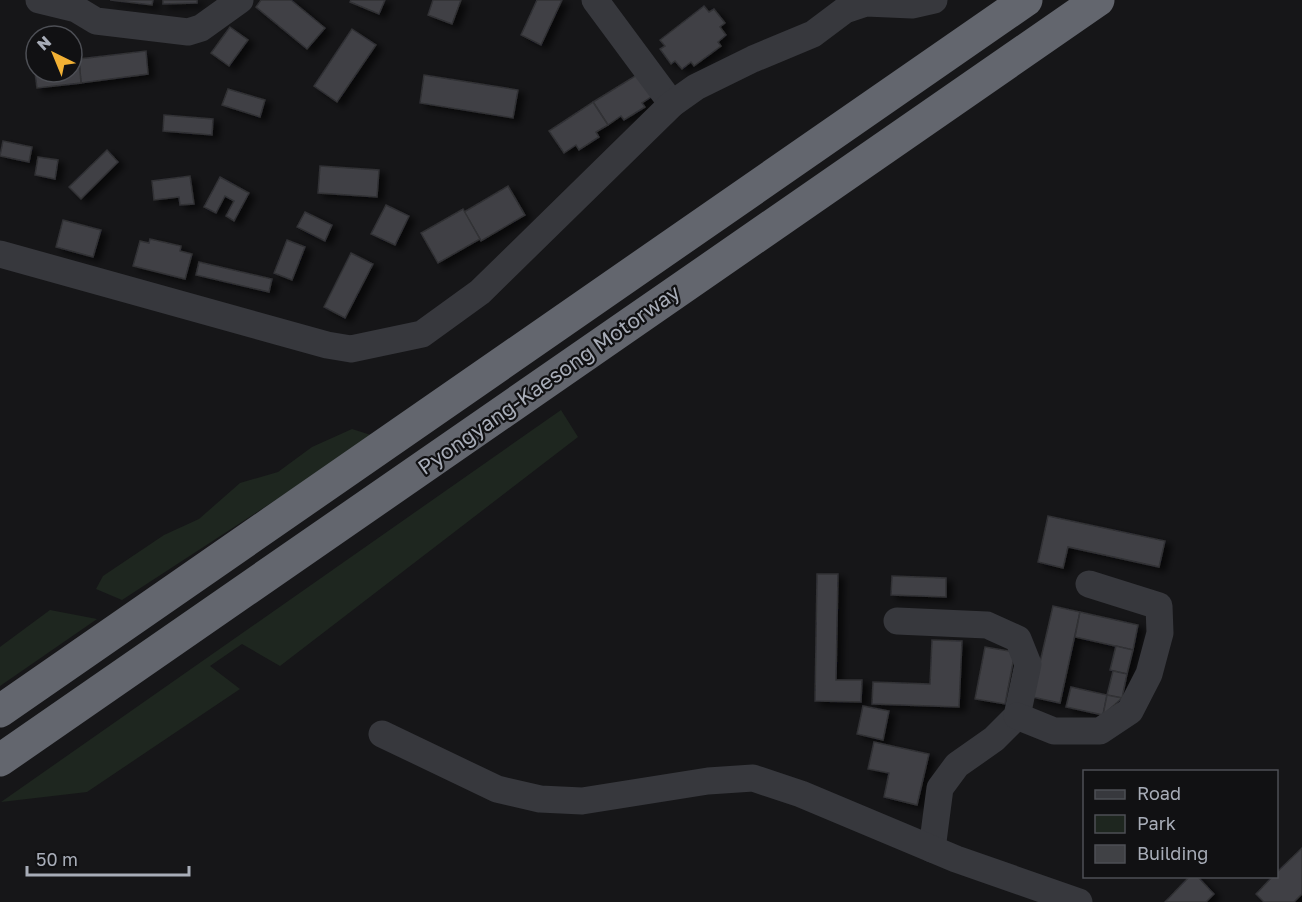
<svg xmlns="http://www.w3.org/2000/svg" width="1302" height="902" font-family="'Golos Text',sans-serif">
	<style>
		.green { fill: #1e261f }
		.building { fill: #404145; stroke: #303034; stroke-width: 1.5; filter: url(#shadow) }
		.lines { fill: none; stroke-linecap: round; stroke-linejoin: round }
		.minor { stroke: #37383d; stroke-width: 27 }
		.highway { stroke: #63666e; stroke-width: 33 }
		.labels { text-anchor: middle; stroke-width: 4.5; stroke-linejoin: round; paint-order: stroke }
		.street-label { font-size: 21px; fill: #a8adb8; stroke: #111113 }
	</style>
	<defs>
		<filter id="shadow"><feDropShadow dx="6" dy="4" stdDeviation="3" flood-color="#0009"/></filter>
	</defs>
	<rect width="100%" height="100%" fill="#161618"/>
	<g class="green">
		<path d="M561 410 578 437 280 666 242 644 210 666 240 689 87 792 1 802Z"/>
		<path d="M352 429 374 436 122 600 96 589 103 576 164 535 199 519 240 483 278 472 312 447Z"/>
		<path d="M50 610 97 619 0 686V647Z"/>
	</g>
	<g class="building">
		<path d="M110 0H153L152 5Z"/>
		<path d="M163 0H197V3L163 4Z"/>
		<path d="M261 0H291L325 28 307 49 256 7Z"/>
		<path d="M351 0H385L379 14 350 2Z"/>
		<path d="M433 0H461L452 24 428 15Z"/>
		<path d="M537 0H562L541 45 521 35Z"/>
		<path d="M704 6 709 12 714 9 725 23 720 27 726 35 718 42 721 46 694 66 691 62 682 69 675 61 671 64 660 49 665 46 660 40Z"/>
		<path d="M230 27 248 40 229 66 211 53Z"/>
		<path d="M352 29 376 45 337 102 314 86Z"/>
		<path d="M146 51 148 74 81 83 79 59Z"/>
		<path d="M79 59 81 83 37 88 34 65 36 64V72H72V60Z"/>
		<path d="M640 73 654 95 642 103 645 107 624 120 621 116 608 125 593 102Z"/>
		<path d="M424 75 518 90 513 118 420 103Z"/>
		<path d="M228 89 265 100 260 117 222 105Z"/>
		<path d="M593 102 608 125 596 132 599 137 579 150 576 145 564 153 549 131Z"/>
		<path d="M164 115 213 119 212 135 163 131Z"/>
		<path d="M3 141 32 147 29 162 0 156Z"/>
		<path d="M107 150 118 162 81 199 69 187Z"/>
		<path d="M38 157 58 160 55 179 35 175Z"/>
		<path d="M320 166 379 170 377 197 318 193Z"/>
		<path d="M190 176 194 204 180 205 179 197 154 200 152 181Z"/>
		<path d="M220 177 249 193 234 221 226 216 234 201 225 196 216 213 204 207Z"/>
		<path d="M508 186 525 215 481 241 464 212Z"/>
		<path d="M386 205 409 216 395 245 371 234Z"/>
		<path d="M463 209 480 239 438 263 421 233Z"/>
		<path d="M305 212 332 225 325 241 297 227Z"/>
		<path d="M63 220 101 230 93 257 56 247Z"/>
		<path d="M150 239 181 246 180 251 192 254 185 279 133 266 140 241 149 243Z"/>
		<path d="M287 240 305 247 292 280 274 273Z"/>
		<path d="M351 253 373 264 345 318 324 307Z"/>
		<path d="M199 262 272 279 269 292 196 275Z"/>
		<path d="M1048 516 1165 541 1159 567 1068 547 1063 568 1038 562Z"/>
		<path d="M817 574H838L836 680H862L861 702 815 701Z"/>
		<path d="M892 576 946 578V597L891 595Z"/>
		<path d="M1053 606 1080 612 1060 703 1032 697Z"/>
		<path d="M1080 612 1138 625 1133 650 1075 637Z"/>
		<path d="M932 640 962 641 959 707 872 704 873 682 930 684Z"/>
		<path d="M1116 646 1133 650 1127 674 1110 670Z"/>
		<path d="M985 647 1015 652 1005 704 975 699Z"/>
		<path d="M1113 671 1127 674 1122 698 1107 695Z"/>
		<path d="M1071 687 1107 695 1103 715 1066 707Z"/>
		<path d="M1107 695 1122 698 1103 715Z"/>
		<path d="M863 706 889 711 883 740 857 734Z"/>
		<path d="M874 742 929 754 917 805 884 797 889 773 868 769Z"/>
		<path d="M1302 848V894L1294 902H1264L1256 894 1273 876H1276V873Z"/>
		<path d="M1190 876H1197L1214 894 1206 902H1165Z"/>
	</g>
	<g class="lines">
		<g class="minor">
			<path d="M39 0 76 9 96 21 188 32 201 28 240 0"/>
			<path d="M595 0 672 104"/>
			<path d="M0 254 327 345 351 349 422 334 480 292 672 104 696 87 753 59 813 34 845 10 866 3 912 5 934 0"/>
			<path d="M897 621 987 625 1018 639 1028 664 1017 716 994 739 957 765 940 788 932 849"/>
			<path d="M1017 716 1054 731H1100L1130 711 1149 674 1160 633 1159 606 1089 584"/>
			<path d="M382 734 497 789 540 799 582 801 708 781 753 778 801 794 956 859 1079 902"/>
		</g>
		<g class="highway">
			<path d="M0 711 1026 0"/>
			<path d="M0 760 1098 0"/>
		</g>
	</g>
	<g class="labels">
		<g class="street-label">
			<text transform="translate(549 380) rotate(-35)" y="7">Pyongyang-Kaesong Motorway</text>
		</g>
	</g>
	<rect x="1083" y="770" width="195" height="108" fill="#111113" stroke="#4d4f55" stroke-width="1.5"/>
	<rect x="1095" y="790" width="30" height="9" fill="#37383d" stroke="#4d4f55" stroke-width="1.5"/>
	<text x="1137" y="800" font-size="18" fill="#a8adb8">Road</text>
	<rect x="1095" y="815" width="30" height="18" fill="#1e261f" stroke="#4d4f55" stroke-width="1.5"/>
	<text x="1137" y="830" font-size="18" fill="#a8adb8">Park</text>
	<rect x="1095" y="845" width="30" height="18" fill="#404145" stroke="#4d4f55" stroke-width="1.5"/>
	<text x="1137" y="860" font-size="18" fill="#a8adb8">Building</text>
	<g transform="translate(54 54) rotate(317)"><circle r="28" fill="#111113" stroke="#4d4f55" stroke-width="1.5"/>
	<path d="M0-4.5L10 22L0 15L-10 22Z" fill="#f2b134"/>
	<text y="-9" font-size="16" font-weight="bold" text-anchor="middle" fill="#a8adb8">N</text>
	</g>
	<path d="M27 866v9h162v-9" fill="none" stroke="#a8adb8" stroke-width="3"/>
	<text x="36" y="866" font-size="18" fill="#a8adb8" stroke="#111113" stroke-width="4.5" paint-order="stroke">50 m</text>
</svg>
